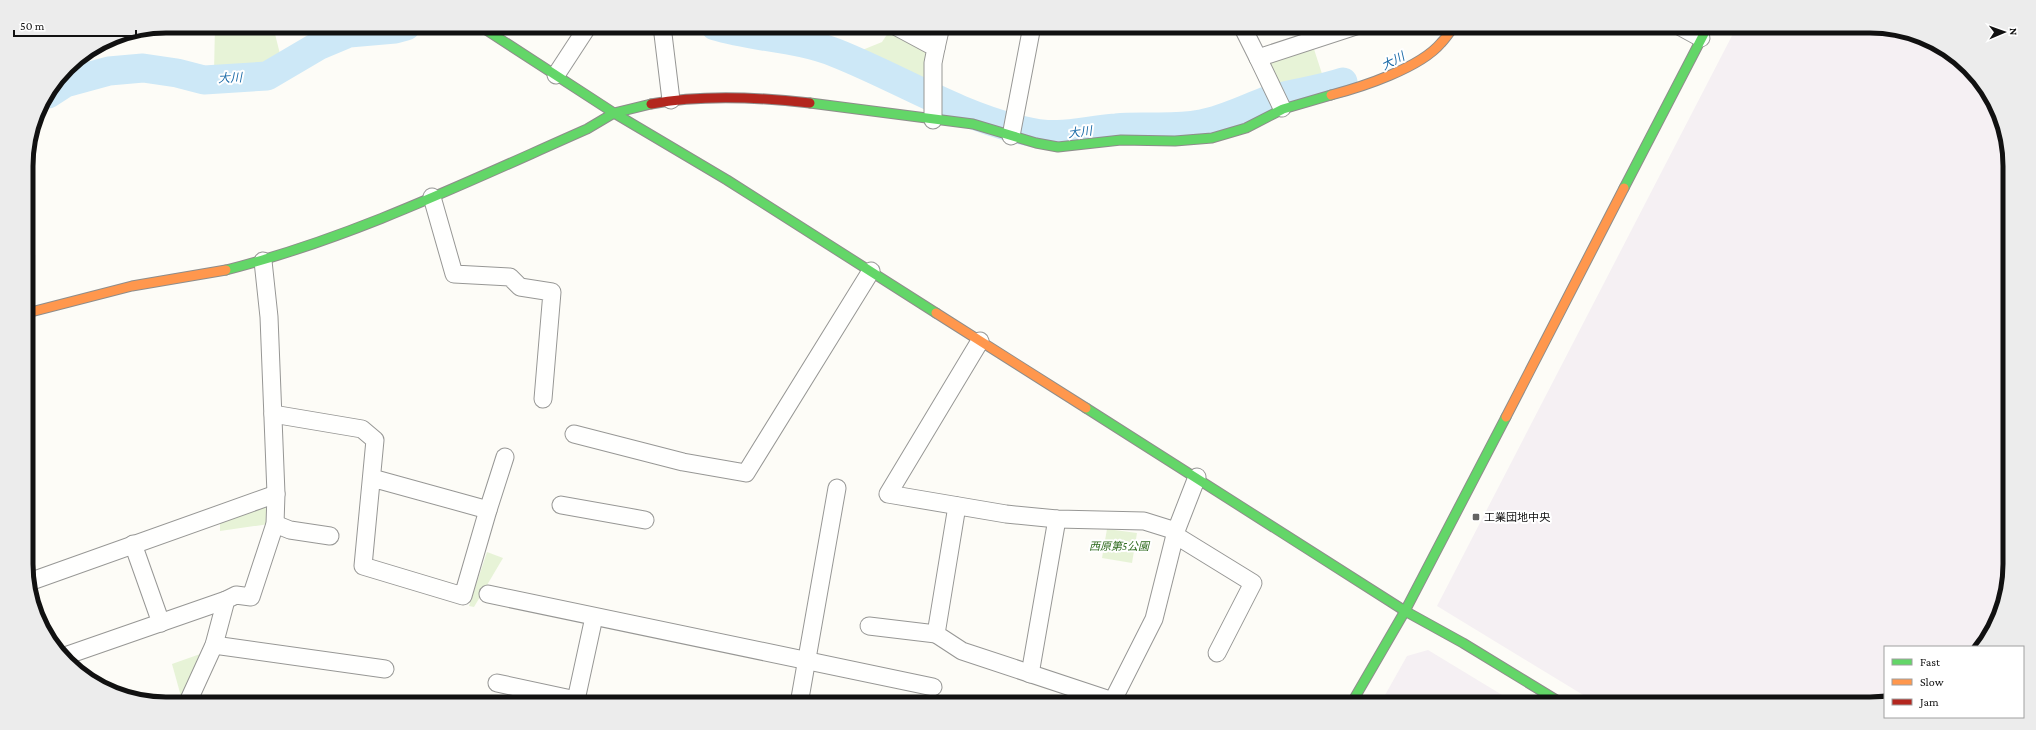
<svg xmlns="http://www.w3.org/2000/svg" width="2036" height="730" font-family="'Crimson Pro','Noto Sans JP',serif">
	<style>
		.industrial { fill: #f5f0f3 }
		.green { fill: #e7f3d7 }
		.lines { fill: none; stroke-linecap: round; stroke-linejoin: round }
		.river { stroke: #cde8f7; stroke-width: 29 }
		.street-casing { stroke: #979795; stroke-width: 19 }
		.fast-casing { stroke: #8e8d8b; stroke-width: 11 }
		.slow-casing { stroke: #8e8d8b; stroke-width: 11 }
		.jam-casing { stroke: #8e8d8b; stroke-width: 11 }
		.street { stroke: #fffffe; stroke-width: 17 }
		.fast { stroke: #63d668; stroke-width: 9 }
		.slow { stroke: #ff974d; stroke-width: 9 }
		.jam { stroke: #b3261e; stroke-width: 9 }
		.poi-dot { fill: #646362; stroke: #fff; stroke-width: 1.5 }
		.labels { text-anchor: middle; stroke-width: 4; stroke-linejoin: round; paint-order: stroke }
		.poi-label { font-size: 11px; fill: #111; stroke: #fff; text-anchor: start }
		.park-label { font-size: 11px; font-style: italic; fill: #2f6b1f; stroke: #fff }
		.water-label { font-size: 12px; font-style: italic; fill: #1768a6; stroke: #fff }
		.rim { fill: none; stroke: #111; stroke-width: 5 }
	</style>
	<rect width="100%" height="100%" fill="#fdfcf7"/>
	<g class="industrial">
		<path d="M1737 26H1870L1915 33 1975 74 1996 104 2009 147 2010 564 2003 609 1982 647H1885V703L1598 704 1437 606Z"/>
		<path d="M1428 650 1517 704H1380L1407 656Z"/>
	</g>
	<g class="green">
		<path d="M215 26H239L274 30 282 62 267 68 214 72Z"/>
		<path d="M892 27 934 49 930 94 850 55 882 42Z"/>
		<path d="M1312 43 1324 80 1278 95 1266 68 1270 56Z"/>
		<path d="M271 503 269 524 220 531V521Z"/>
		<path d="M1107 529 1137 533 1132 563 1102 558Z"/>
		<path d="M487 552 503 558 474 607 469 606Z"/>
		<path d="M203 653 182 700 172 664Z"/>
	</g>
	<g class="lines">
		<g class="river">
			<path d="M715 26C754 38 797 37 836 53 899 78 955 114 1021 130 1060 140 1079 131 1116 128 1144 125 1172 130 1201 124 1224 120 1247 108 1269 100 1293 93 1319 90 1343 82"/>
			<path d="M48 94 65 83 109 71 143 68 177 73 204 80 267 76 318 46 349 33 395 29 406 26"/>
		</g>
		<g class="street-casing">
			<g id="street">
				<path d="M662 26 671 100"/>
				<path d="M895 26 936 48 933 63V120"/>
				<path d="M1242 26 1258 58 1356 26"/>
				<path d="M1679 26 1701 38"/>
				<path d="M936 48 941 26"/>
				<path d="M1258 58 1282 108"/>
				<path d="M556 75 588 26"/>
				<path d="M1011 136 1032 26"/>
				<path d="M432 197 454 274 510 277 520 287 552 292 543 399"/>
				<path d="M980 341 888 494 1006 514 1057 519 1144 521 1176 531"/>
				<path d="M273 414 362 429 375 440 363 566 463 596 488 510 372 478"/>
				<path d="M574 434 683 462 746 473 871 271"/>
				<path d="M561 505 645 520"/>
				<path d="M957 506 936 634 962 651 1113 701"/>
				<path d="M488 510 505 457"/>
				<path d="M275 524 290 530 330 536"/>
				<path d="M1175 535 1253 583 1217 653"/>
				<path d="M133 544 161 623"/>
				<path d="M29 582 276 494"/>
				<path d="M488 594 933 687"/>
				<path d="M869 626 936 634"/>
				<path d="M214 645 385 669"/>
				<path d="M62 657 226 600"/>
				<path d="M1030 674 1057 519"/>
				<path d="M497 683 576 700 594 617"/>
				<path d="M187 704 214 645 226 600 236 595 251 597 275 524 276 494 269 317 263 261"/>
				<path d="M799 704 837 488"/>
				<path d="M1111 704 1154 619 1176 531 1197 477"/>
			</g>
		</g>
		<g class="fast-casing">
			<g id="fast">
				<path d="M480 26 614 113 727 180 936 313"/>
				<path d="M810 103 973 124 1036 143 1058 147 1121 140 1175 141 1212 138 1246 128 1283 109 1331 95"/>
				<path d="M1624 188 1708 26"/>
				<path d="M226 270C352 238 469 181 587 129L614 113 651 104"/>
				<path d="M1086 408 1405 611 1463 643 1563 704"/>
				<path d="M1351 704 1405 611 1506 417"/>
			</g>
		</g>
		<g class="slow-casing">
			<g id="slow">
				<path d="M1331 95C1362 87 1420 68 1441 43 1446 38 1450 32 1454 26"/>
				<path d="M27 313 132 286 226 270"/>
				<path d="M936 313 1086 408"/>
				<path d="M1506 417 1624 188"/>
			</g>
		</g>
		<g class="jam-casing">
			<path id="jam" d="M651 104C703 94 758 97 810 103"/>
		</g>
		<use href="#street" class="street"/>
		<use href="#fast" class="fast"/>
		<use href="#slow" class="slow"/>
		<use href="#jam" class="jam"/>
	</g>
	<rect class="poi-dot" x="1472" y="513" width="8" height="8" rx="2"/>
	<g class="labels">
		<g class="poi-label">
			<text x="1484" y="521">工業団地中央</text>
		</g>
		<g class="park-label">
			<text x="1119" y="550">西原第5公園</text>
		</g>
		<g class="water-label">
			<text transform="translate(1393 61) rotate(-27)" y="4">大川</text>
			<text transform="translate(230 78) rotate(-3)" y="4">大川</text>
			<text transform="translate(1080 132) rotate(-7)" y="4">大川</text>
		</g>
	</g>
	<path d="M0 0H2036V730H0ZM166 33H1870A133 133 0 0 1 2003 166V564A133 133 0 0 1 1870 697H166A133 133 0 0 1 33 564V166A133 133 0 0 1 166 33Z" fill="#ececec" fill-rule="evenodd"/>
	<path class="rim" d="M166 33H1870A133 133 0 0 1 2003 166V564A133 133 0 0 1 1870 697H166A133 133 0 0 1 33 564V166A133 133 0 0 1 166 33Z"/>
	<rect x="1884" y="646" width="140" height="72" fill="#ffffff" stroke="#a0a0a0"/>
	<rect x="1892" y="659" width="20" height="6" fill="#63d668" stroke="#a0a0a0"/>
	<text x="1920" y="666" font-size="12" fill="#111111">Fast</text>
	<rect x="1892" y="679" width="20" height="6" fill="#ff974d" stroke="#a0a0a0"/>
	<text x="1920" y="686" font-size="12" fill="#111111">Slow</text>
	<rect x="1892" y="699" width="20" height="6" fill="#b3261e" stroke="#a0a0a0"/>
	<text x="1920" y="706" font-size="12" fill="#111111">Jam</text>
	<g transform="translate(2004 32) rotate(88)" stroke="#ffffff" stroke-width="3" paint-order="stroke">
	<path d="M0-3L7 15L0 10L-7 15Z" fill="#111111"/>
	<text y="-6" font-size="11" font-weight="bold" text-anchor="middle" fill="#111111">N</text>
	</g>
	<path d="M14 30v6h122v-6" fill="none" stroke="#111111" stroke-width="2"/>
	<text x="20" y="30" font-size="12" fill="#111111" stroke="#ffffff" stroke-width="3" paint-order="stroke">50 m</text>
</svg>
